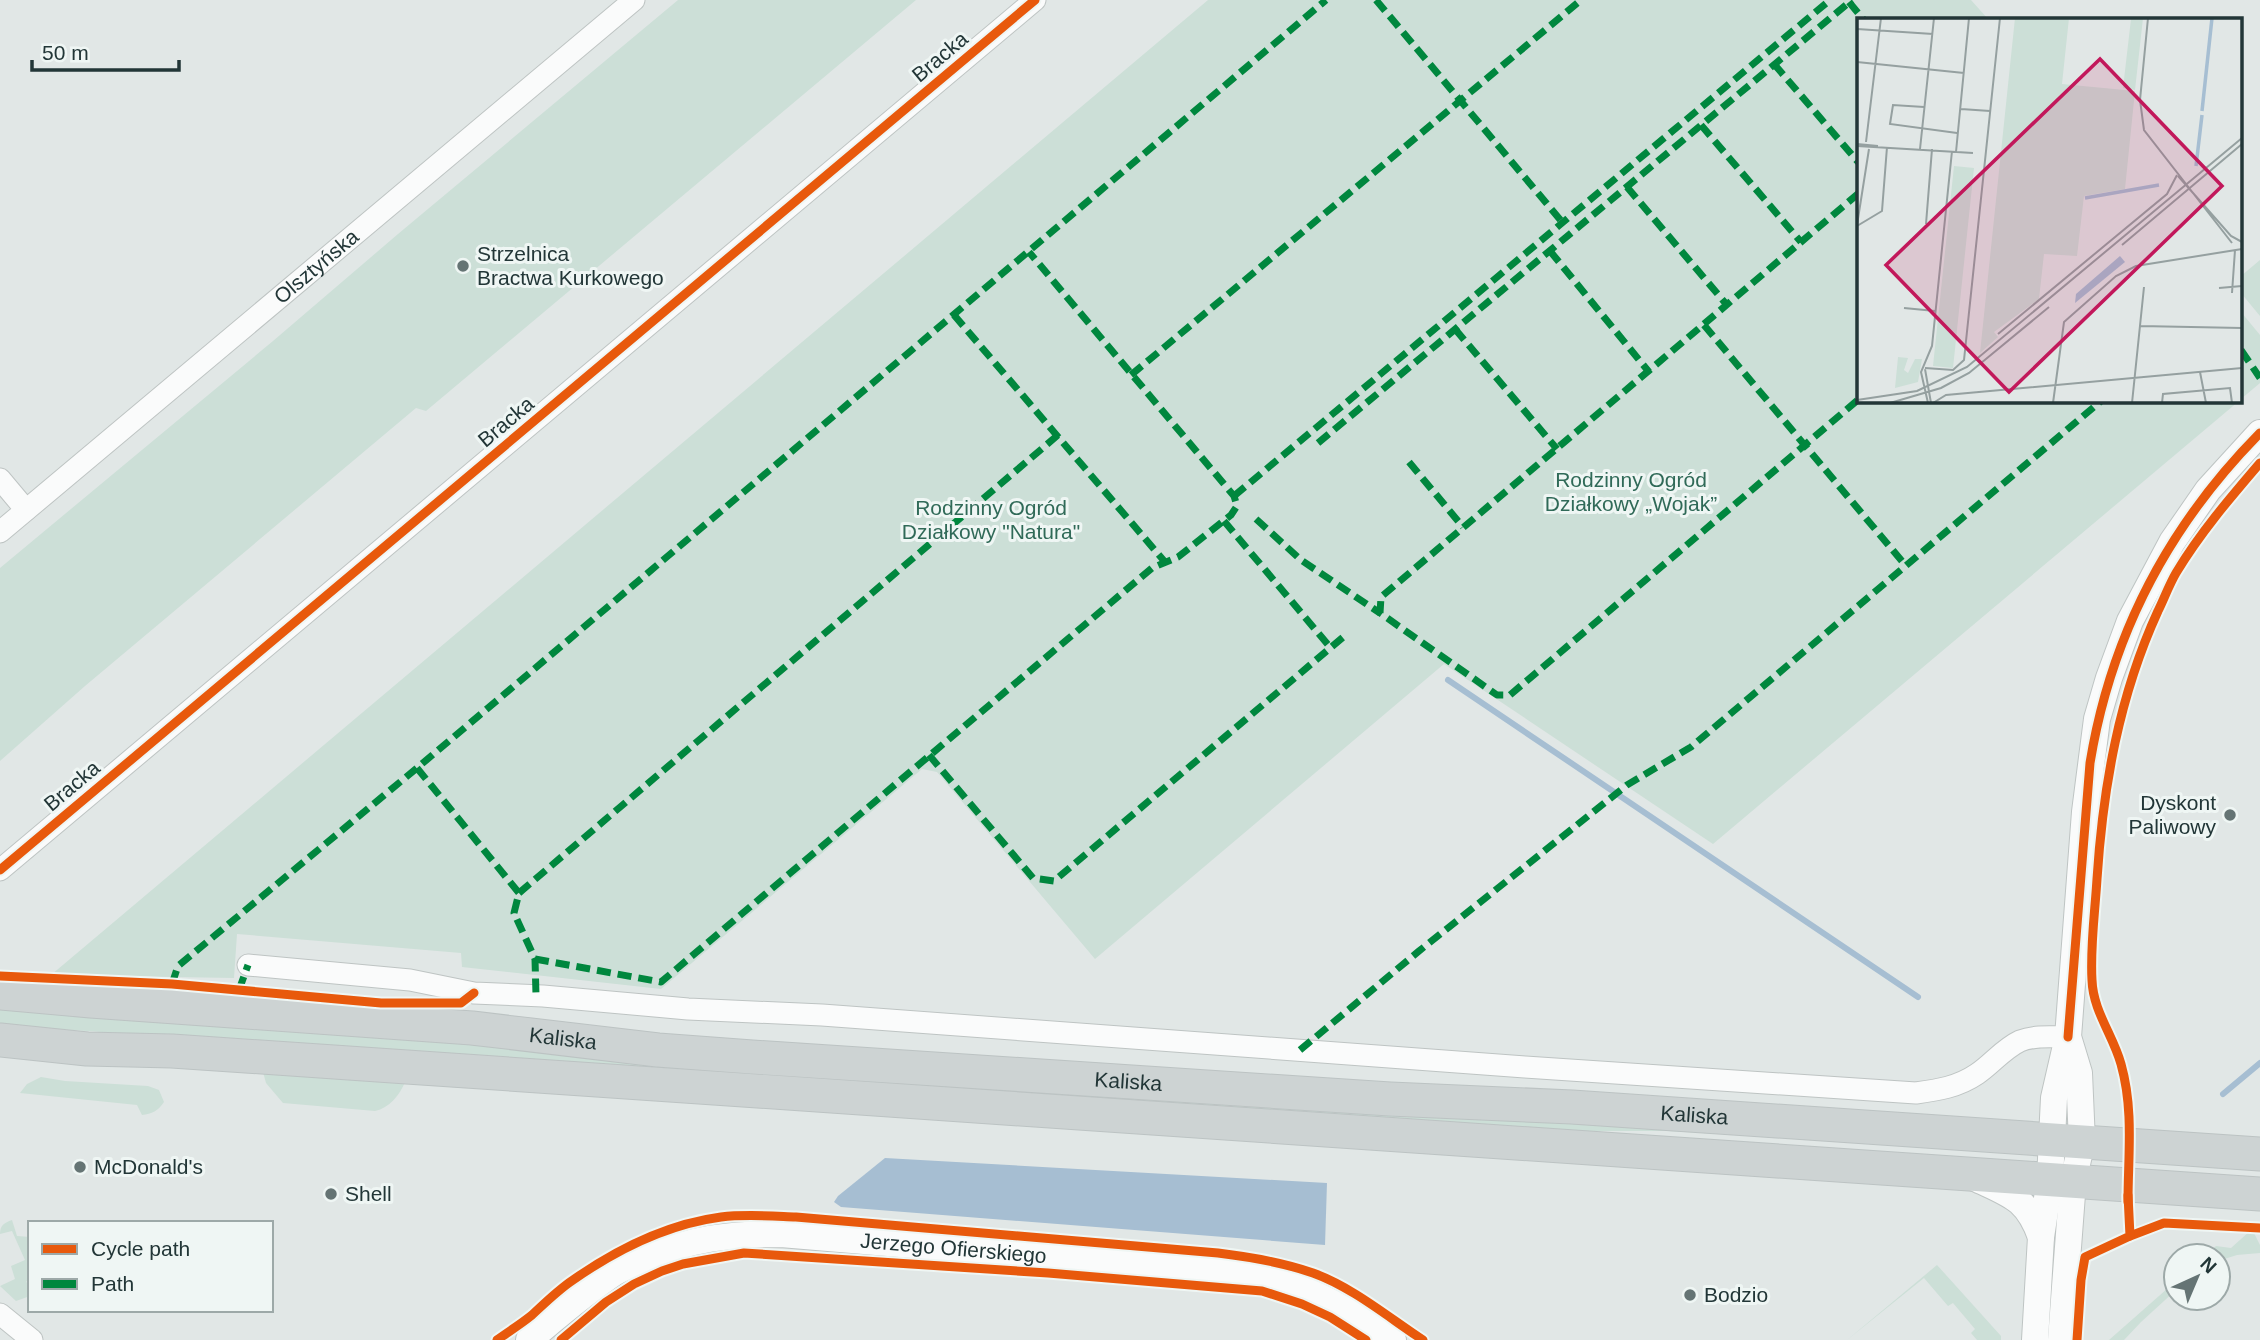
<svg xmlns="http://www.w3.org/2000/svg" width="2260" height="1340" font-family="Arial,sans-serif">
	<style>
		.green { fill: #ccdfd7 }
		.water { fill: #a6bed2 }
		.lines { fill: none; stroke-linecap: round; stroke-linejoin: round }
		.stream { stroke: #a6bed2; stroke-width: 6 }
		.minor-casing { stroke: #bec4c3; stroke-width: 23 }
		.tertiary-casing { stroke: #bec4c3; stroke-width: 28 }
		.primary-casing { stroke: #bcc3c3; stroke-width: 35 }
		.minor { stroke: #fafbfb; stroke-width: 21 }
		.tertiary { stroke: #fafbfb; stroke-width: 26 }
		.primary { stroke: #cdd3d3; stroke-width: 33 }
		.quiet { stroke: #00873e; stroke-width: 7; stroke-dasharray: 14 7; stroke-linecap: butt }
		.cycleway-casing { stroke: #eff6f4; stroke-width: 13 }
		.cycleway { stroke: #e8590c; stroke-width: 9 }
		.poi-dot { fill: #657474; stroke: #eff6f4; stroke-width: 2.5 }
		.labels { text-anchor: middle; stroke-width: 6; stroke-linejoin: round; paint-order: stroke }
		.street-label { font-size: 21px; fill: #223637; stroke: #eff6f4 }
		.poi-label { font-size: 21px; fill: #223637; stroke: #eff6f4; text-anchor: start }
		.park-label { font-size: 21px; fill: #306a58; stroke: #eff6f4 }
		.inset-river { fill: none; stroke: #a6bed2; stroke-width: 3.5 }
		.inset-road { fill: none; stroke: #95a0a0; stroke-width: 2 }
		.view { fill: #c2185b; fill-opacity: 0.15; stroke: #c2185b; stroke-width: 3.5 }
		.inset-edge { fill: none; stroke: #223637; stroke-width: 3.5 }
	</style>
	<rect width="100%" height="100%" fill="#e1e7e6"/>
	<g class="green">
		<path d="M678 0H916L426 411 416 408 85 686 0 761V568L273 341 398 234Z"/>
		<path d="M1208 0H1971L1988 19H1859V401H2239L1713 844 1444 664 1095 959 937 772 922 769 661 989 462 967 461 953 237 934 234 978 51 975Z"/>
		<path d="M2260 260V316L2241 293V276Z"/>
		<path d="M2241 312 2260 335V383L2241 399Z"/>
		<path d="M0 1005 1886 1143 1667 1131H1584L42 1028 0 1023Z"/>
		<path d="M263 1072 405 1082C400 1095 389 1108 375 1111L283 1103 266 1083Z"/>
		<path d="M41 1077 65 1081 148 1086 159 1090 164 1102C158 1111 152 1114 142 1115L137 1105 20 1093 27 1084Z"/>
		<path d="M12 1220 17 1236 30 1237V1278L26 1282 30 1284V1296L16 1301 0 1286 15 1279 11 1266 25 1260 12 1231 0 1234C0 1225 4 1223 12 1220Z"/>
		<path d="M2250 1231H2253L2260 1245V1253L2237 1255 2218 1261V1256H2205L2216 1246 2231 1248Z"/>
		<path d="M1937 1265 2001 1336V1340H1977L1971 1333 1975 1329 1953 1303 1948 1306 1924 1278 1847 1340Z"/>
		<path d="M2176 1281V1290L2141 1322 2124 1340H2109Z"/>
	</g>
	<path class="water" d="M885 1158 1327 1183 1325 1245 841 1207 834 1202 838 1196Z"/>
	<g class="lines">
		<g class="stream">
			<path d="M1448 680 1918 997"/>
			<path d="M2223 1094 2260 1063"/>
		</g>
		<g class="minor-casing">
			<g id="minor">
				<path d="M0 479 26 510"/>
				<path id="s1" d="M0 532 634 0"/>
				<path d="M0 870 1035 0"/>
				<path d="M248 965 410 980 474 993 543 996 688 1009 822 1015 1525 1067 1916 1093C1938 1090 1958 1087 1977 1074 1992 1064 2003 1049 2020 1041 2035 1035 2053 1037 2068 1037"/>
				<path d="M0 1314 32 1340"/>
			</g>
		</g>
		<g class="tertiary-casing">
			<g id="tertiary">
				<path d="M1975 1178C2011 1195 2027 1198 2041 1237"/>
				<path id="s2" d="M529 1340C556 1317 584 1293 614 1273 623 1267 634 1264 644 1259 691 1238 729 1234 781 1234L1199 1269C1221 1271 1244 1272 1265 1277 1311 1287 1354 1314 1393 1340"/>
				<path d="M2035 1340 2041 1237 2050 1179 2054 1098 2068 1037 2085 812 2097 719 2109 678 2130 621 2172 542 2208 490 2260 433"/>
				<path d="M2061 1340 2073 1181 2082 1142 2079 1073 2069 1040"/>
			</g>
		</g>
		<g class="primary-casing">
			<g id="primary">
				<path id="s3" d="M0 993 91 1001 472 1028 658 1050 752 1057 1390 1099 1572 1107 2260 1154"/>
				<path d="M0 1040 87 1049 172 1051 407 1067 2260 1194"/>
			</g>
		</g>
		<use href="#minor" class="minor"/>
		<use href="#tertiary" class="tertiary"/>
		<use href="#primary" class="primary"/>
		<g class="quiet">
			<path d="M1376 0 1563 223"/>
			<path d="M1849 2 1863 19"/>
			<path d="M1774 64 1859 163"/>
			<path d="M1701 125 1801 242"/>
			<path d="M1627 187 1727 305"/>
			<path d="M1859 193 1381 597 1380 613 1497 695H1510L1859 399"/>
			<path d="M1550 251 1649 372"/>
			<path d="M954 315 1165 562"/>
			<path d="M1704 325 1906 566"/>
			<path d="M1455 329 1557 449"/>
			<path d="M2241 350 2260 378"/>
			<path d="M1131 375 1581 0"/>
			<path d="M1318 443 1852 0"/>
			<path d="M1409 462 1463 527"/>
			<path d="M1234 496 1830 0"/>
			<path d="M1256 519 1301 560 1380 613"/>
			<path d="M1224 521 1330 647"/>
			<path d="M929 755 1033 878 1054 881 1348 633"/>
			<path d="M417 768 519 893 514 913 535 959 536 995"/>
			<path d="M519 893 1058 435"/>
			<path d="M535 959 661 982 1152 568 1178 557 1231 515 1237 506 1234 496 1029 252"/>
			<path d="M172 984 178 966 417 768 1326 0"/>
			<path d="M239 990 248 965"/>
			<path d="M1300 1050 1419 951 1627 785 1691 747 2101 401"/>
		</g>
		<g class="cycleway-casing">
			<g id="cycleway">
				<path d="M0 870 1035 0"/>
				<path d="M0 976 172 984 381 1003H461L474 993"/>
				<path d="M2068 1037 2090 763C2111 635 2169 525 2260 433"/>
				<path d="M2128 1202C2128 1156 2134 1110 2121 1064 2113 1035 2093 1011 2092 980 2090 947 2095 912 2097 879 2103 787 2119 696 2158 611 2164 599 2169 585 2176 573 2200 533 2230 498 2260 463"/>
				<path d="M2130 1236 2164 1223 2260 1228"/>
				<path d="M497 1340C508 1332 521 1324 532 1315 545 1303 558 1290 573 1280 616 1250 668 1224 721 1217 746 1214 771 1216 796 1217L1218 1253C1251 1257 1282 1262 1313 1273 1352 1287 1388 1317 1423 1340"/>
				<path d="M561 1340 606 1302 634 1284 662 1271 683 1264 744 1253 1048 1273 1262 1291 1302 1304 1330 1317 1366 1340"/>
				<path d="M2077 1340 2081 1280 2085 1257 2130 1236 2128 1195"/>
			</g>
		</g>
		<use href="#cycleway" class="cycleway"/>
	</g>
	<g class="poi-dot">
		<circle cx="463" cy="266" r="7"/>
		<circle cx="2230" cy="815" r="7"/>
		<circle cx="80" cy="1167" r="7"/>
		<circle cx="331" cy="1194" r="7"/>
		<circle cx="1690" cy="1295" r="7"/>
	</g>
	<g class="labels">
		<g class="street-label">
			<text transform="translate(940 57) rotate(-40)" y="7">Bracka</text>
			<text dy="7" stroke="none"><textPath href="#s1" startOffset="413">Olsztyńska</textPath></text>
			<text transform="translate(506 422) rotate(-40)" y="7">Bracka</text>
			<text transform="translate(72 786) rotate(-40)" y="7">Bracka</text>
			<text dy="7" stroke="none"><textPath href="#s3" startOffset="565">Kaliska</textPath></text>
			<text dy="7" stroke="none"><textPath href="#s3" startOffset="1132">Kaliska</textPath></text>
			<text dy="7" stroke="none"><textPath href="#s3" startOffset="1699">Kaliska</textPath></text>
			<text dy="7" stroke="none"><textPath href="#s2" startOffset="455">Jerzego Ofierskiego</textPath></text>
		</g>
		<g class="poi-label">
			<text x="477" y="261">Strzelnica<tspan x="477" dy="24">Bractwa Kurkowego</tspan></text>
			<text x="2216" y="810" text-anchor="end">Dyskont<tspan x="2216" dy="24">Paliwowy</tspan></text>
			<text x="94" y="1174">McDonald's</text>
			<text x="345" y="1201">Shell</text>
			<text x="1704" y="1302">Bodzio</text>
		</g>
		<g class="park-label">
			<text x="1631" y="487">Rodzinny Ogród<tspan x="1631" dy="24">Działkowy „Wojak”</tspan></text>
			<text x="991" y="515">Rodzinny Ogród<tspan x="991" dy="24">Działkowy "Natura"</tspan></text>
		</g>
	</g>
	<g transform="translate(1857 18)">
		<rect width="385" height="385" fill="#e1e7e6"/>
		<path d="M158 0H212L205 66 278 73 268 171 227 178 220 238 187 236 182 281 137 314 141 319 123 335ZM268 0H286L278 72 266 70 274 1ZM97 148 117 150 96 350 76 348ZM41 339 51 340 47 352 51 355 58 341H65L61 364 38 370Z" fill="#ccdfd7"/>
		<path d="M263 238 268 244 218 285 219 276Z" fill="#a6bed2"/>
		<path class="inset-river" d="M345 93 355 0M339 148 345 97M228 180 302 167"/>
		<path class="inset-road" d="M291 0 283 82 287 112 375 225M0 11 76 16M0 44 107 55M67 89 36 87 33 106 100 115M104 91 133 93M9 124 24 0M0 126 21 128M0 128 116 135M63 131 77 0M99 134 112 0M321 158 374 218 385 224M69 206 75 131M0 207 12 131M0 208 25 193 30 129M265 227 385 126M362 270 385 268M375 275 378 232M47 290 78 293M283 308 385 310M141 316 310 176 320 157M68 350 96 352 107 342 143 0M68 351 74 385M343 354 349 385M0 382 60 373 110 349 385 120M33 385 84 370 112 355 192 289M71 385 64 354 75 328 95 133M76 385 89 377 385 350M196 385 207 304 259 258 279 248 385 231M275 385 287 269M305 385 306 376 373 370 375 385"/>
		<path class="view" d="M243 41 365 168 152 374 29 247Z"/>
		<rect width="385" height="385" class="inset-edge"/>
	</g>
	<rect x="28" y="1221" width="245" height="91" fill="#eff6f4" stroke="#9da9a8" stroke-width="2"/>
	<rect x="42" y="1244" width="35" height="10" fill="#e8590c" stroke="#9da9a8" stroke-width="2"/>
	<text x="91" y="1256" font-size="21" fill="#223637">Cycle path</text>
	<rect x="42" y="1279" width="35" height="10" fill="#00873e" stroke="#9da9a8" stroke-width="2"/>
	<text x="91" y="1291" font-size="21" fill="#223637">Path</text>
	<g transform="translate(2197 1277) rotate(44)"><circle r="33" fill="#eff6f4" stroke="#9da9a8" stroke-width="2"/>
	<path d="M0-5L12 26L0 18L-12 26Z" fill="#657474"/>
	<text y="-10" font-size="19" font-weight="bold" text-anchor="middle" fill="#223637">N</text>
	</g>
	<path d="M32 60v10h147v-10" fill="none" stroke="#223637" stroke-width="3.5"/>
	<text x="42" y="60" font-size="21" fill="#223637" stroke="#eff6f4" stroke-width="5" paint-order="stroke">50 m</text>
</svg>
